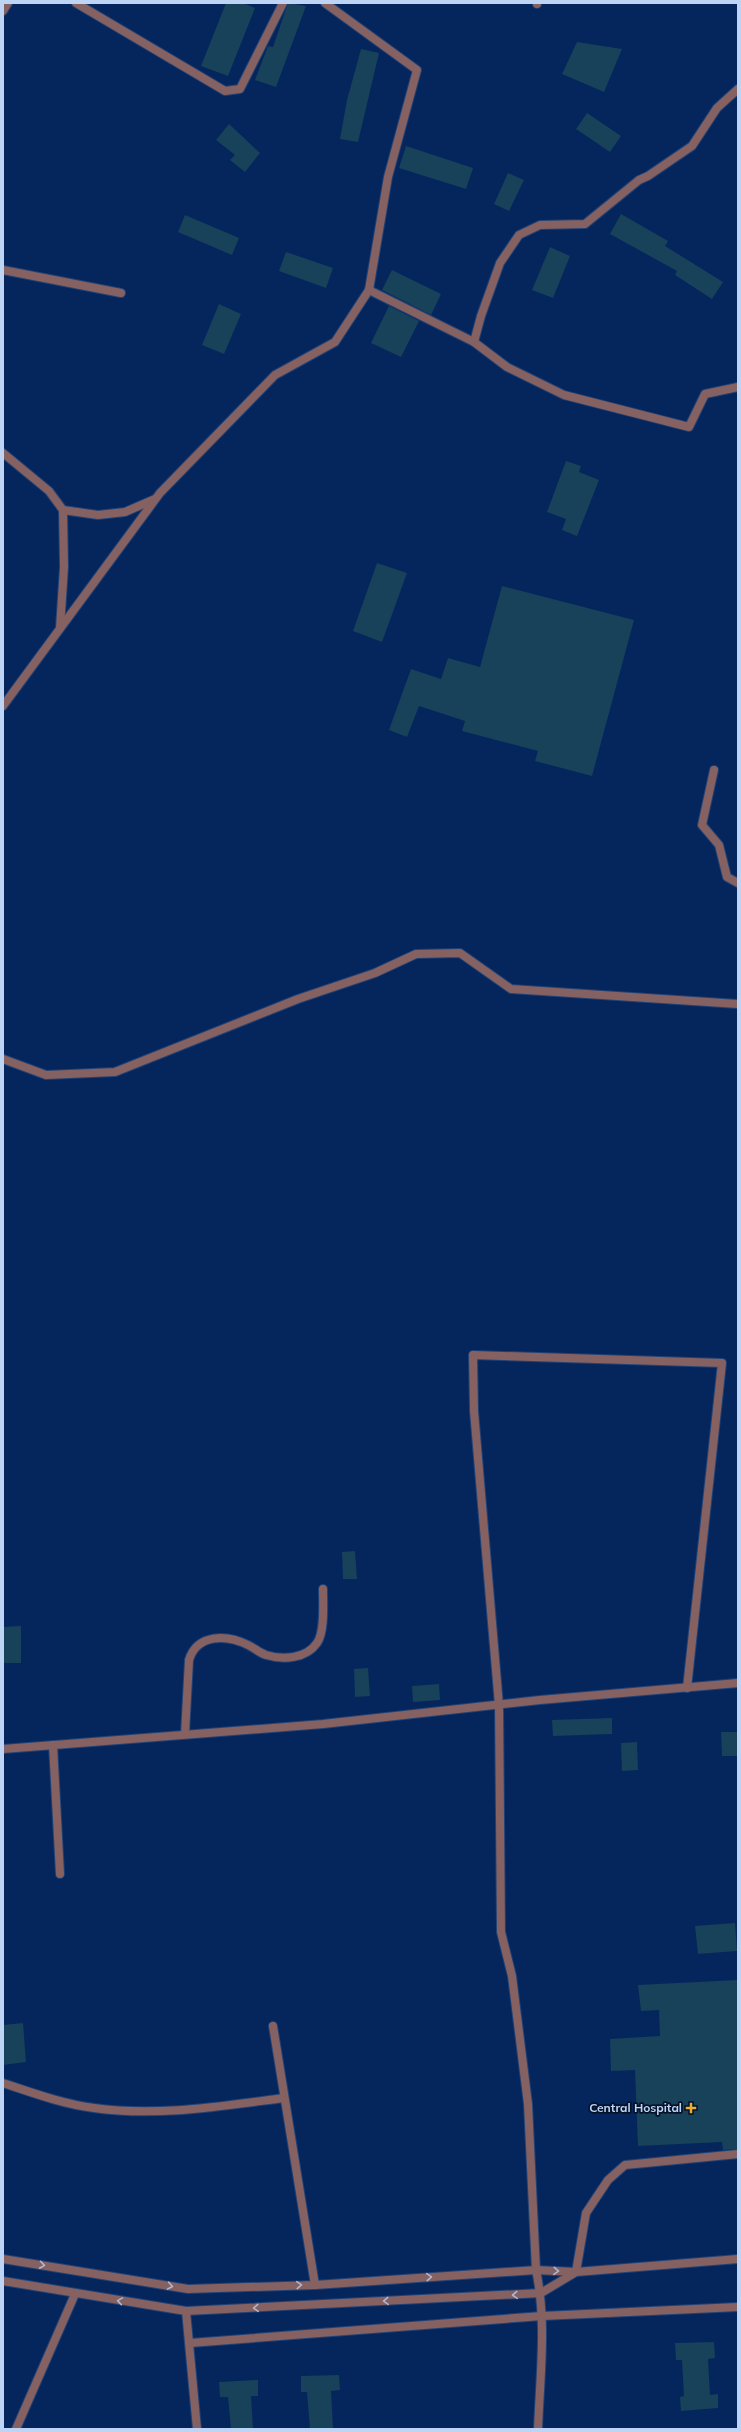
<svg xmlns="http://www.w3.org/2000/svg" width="741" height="2432" font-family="Mulish,sans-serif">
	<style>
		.building { fill: #18415a }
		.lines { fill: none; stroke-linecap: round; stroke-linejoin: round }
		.service-casing { stroke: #224275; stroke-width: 10 }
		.minor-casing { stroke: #224275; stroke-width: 10 }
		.tertiary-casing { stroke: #224275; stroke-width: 10 }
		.service { stroke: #866161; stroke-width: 8 }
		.minor { stroke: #866161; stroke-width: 8 }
		.tertiary { stroke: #866161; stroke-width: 8 }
		.oneway { stroke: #b0b7d0 }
		.poi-dot { fill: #e8ac37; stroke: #05122a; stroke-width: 1.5 }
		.labels { text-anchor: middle; stroke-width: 3.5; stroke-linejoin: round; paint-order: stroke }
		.poi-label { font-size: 12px; font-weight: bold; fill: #bed4f5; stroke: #05122a; text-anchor: end }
	</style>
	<rect width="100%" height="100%" fill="#04265d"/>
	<g class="building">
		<path d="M226 3H243L255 8 228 76 201 66Z"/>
		<path d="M288 3 306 6 276 87 255 80 268 46 273 47Z"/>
		<path d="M577 42 622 49 604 92 562 74Z"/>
		<path d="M361 49 379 53 358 142 340 139 347 100Z"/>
		<path d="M587 113 621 136 610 152 576 129Z"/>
		<path d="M229 124 260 153 245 172 230 160 235 155 216 140Z"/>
		<path d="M406 146 473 168 466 189 399 168Z"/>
		<path d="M508 173 524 180 509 211 494 204Z"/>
		<path d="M621 214 668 241 665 246 723 282 712 299 675 275 677 271 610 234Z"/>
		<path d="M185 215 239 238 232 255 178 232Z"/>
		<path d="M550 247 570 256 553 298 532 290Z"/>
		<path d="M286 252 333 268 326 288 279 271Z"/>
		<path d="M392 270 441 294 431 315 382 290Z"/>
		<path d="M219 304 241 314 224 354 202 345Z"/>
		<path d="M389 306 419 321 401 357 371 343Z"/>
		<path d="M566 461 581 466 579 472 599 480 577 536 562 530 566 519 547 512Z"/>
		<path d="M377 563 407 573 382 642 353 631Z"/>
		<path d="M502 586 634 620 592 776 535 761 538 751 462 731 465 721 419 706 407 737 389 730 411 669 441 679 448 658 480 667Z"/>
		<path d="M355 1551 357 1579H343L342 1552Z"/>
		<path d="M21 1626V1663H3V1627Z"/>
		<path d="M368 1668 370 1696 355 1697 354 1669Z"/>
		<path d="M439 1684 440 1700 413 1702 412 1686Z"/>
		<path d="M612 1718V1734L553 1736 552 1720Z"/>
		<path d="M721 1732H738V1756H722Z"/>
		<path d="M637 1742 638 1770 622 1771 621 1743Z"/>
		<path d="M735 1923 737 1951 698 1954 695 1926Z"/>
		<path d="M738 1980V2149L723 2150 722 2142 638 2146 635 2070 611 2071 610 2039 660 2036 659 2010 641 2011 638 1985Z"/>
		<path d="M23 2023 26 2062 3 2065V2025Z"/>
		<path d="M714 2342 715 2358 708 2359 710 2395 718 2394V2408L681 2411 680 2397 684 2396 682 2360H676L675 2343Z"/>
		<path d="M339 2375 340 2390 331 2391 333 2429H310L307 2392H301V2376Z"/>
		<path d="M258 2380V2396H251L253 2429H231L228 2397H220L219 2382Z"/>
	</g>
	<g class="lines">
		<g class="service-casing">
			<g id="service">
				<path d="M53 1745 60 1874"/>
				<path d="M3 2083C33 2093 63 2104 94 2108 157 2117 222 2106 284 2098"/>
				<path d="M576 2272 586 2213 608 2180 625 2165 738 2154"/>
			</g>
		</g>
		<g class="minor-casing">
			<g id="minor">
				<path d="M76 3 225 91 240 89 283 3"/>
				<path d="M537 3V4"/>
				<path d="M3 11 8 3"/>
				<path d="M738 89 717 108 692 146 648 176 639 180 585 224 540 225 519 235 500 263 481 316 474 342 507 367 564 395 689 427 705 394 738 387"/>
				<path d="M3 270 121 293"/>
				<path d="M369 290 474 342"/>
				<path d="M3 453 49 491 63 510 64 567 60 628"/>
				<path d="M63 510 98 515 125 512 155 499"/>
				<path d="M3 706 160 493 275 375 335 342 369 290 388 177 417 70 325 3"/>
				<path d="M714 770 702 825 719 845 727 877 738 883"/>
				<path d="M3 1059 46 1075 115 1072 298 999 375 973 416 954 460 953 511 989 738 1004"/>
				<path d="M185 1734 189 1660C197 1634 226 1634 248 1645 254 1648 260 1653 266 1655 283 1660 306 1659 317 1643 325 1632 323 1603 323 1589"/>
				<path d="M3 1749 323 1724 540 1700 738 1683"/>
				<path d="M273 2026 315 2285"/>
				<path d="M536 2270 528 2104 512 1976 501 1932 499 1705 474 1411 473 1355 722 1363 687 1688"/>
				<path d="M186 2311 197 2429"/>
				<path d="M190 2343 542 2316 738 2307"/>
				<path d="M16 2429 75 2294"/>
			</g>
		</g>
		<g class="tertiary-casing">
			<g id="tertiary">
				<path d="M3 2259 188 2289 315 2285 536 2270 576 2272 738 2259"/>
				<path d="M536 2270C547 2322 540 2376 538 2429"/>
				<path d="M3 2281 186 2311 541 2293 576 2272"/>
			</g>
		</g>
		<use href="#service" class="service"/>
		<use href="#minor" class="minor"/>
		<use href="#tertiary" class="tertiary"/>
	</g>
	<defs><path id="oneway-chevron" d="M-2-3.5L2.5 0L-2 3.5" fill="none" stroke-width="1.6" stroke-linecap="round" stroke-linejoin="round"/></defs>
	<g class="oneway">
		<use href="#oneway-chevron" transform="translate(42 2265) rotate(8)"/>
		<use href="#oneway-chevron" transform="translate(556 2271) rotate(4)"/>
		<use href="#oneway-chevron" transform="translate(429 2277) rotate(-4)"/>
		<use href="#oneway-chevron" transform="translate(299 2285) rotate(-3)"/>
		<use href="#oneway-chevron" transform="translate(170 2286) rotate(10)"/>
		<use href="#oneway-chevron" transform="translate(515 2295) rotate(177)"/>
		<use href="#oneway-chevron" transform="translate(120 2301) rotate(-171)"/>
		<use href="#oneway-chevron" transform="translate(386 2301) rotate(177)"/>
		<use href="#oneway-chevron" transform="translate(256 2308) rotate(177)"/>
	</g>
	<path class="poi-dot" d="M689 2102h4v4h4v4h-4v4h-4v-4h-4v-4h4z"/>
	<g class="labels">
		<g class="poi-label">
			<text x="682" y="2112">Central Hospital</text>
		</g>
	</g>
	<rect width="741" height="2432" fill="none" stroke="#bed4f5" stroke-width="8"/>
</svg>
